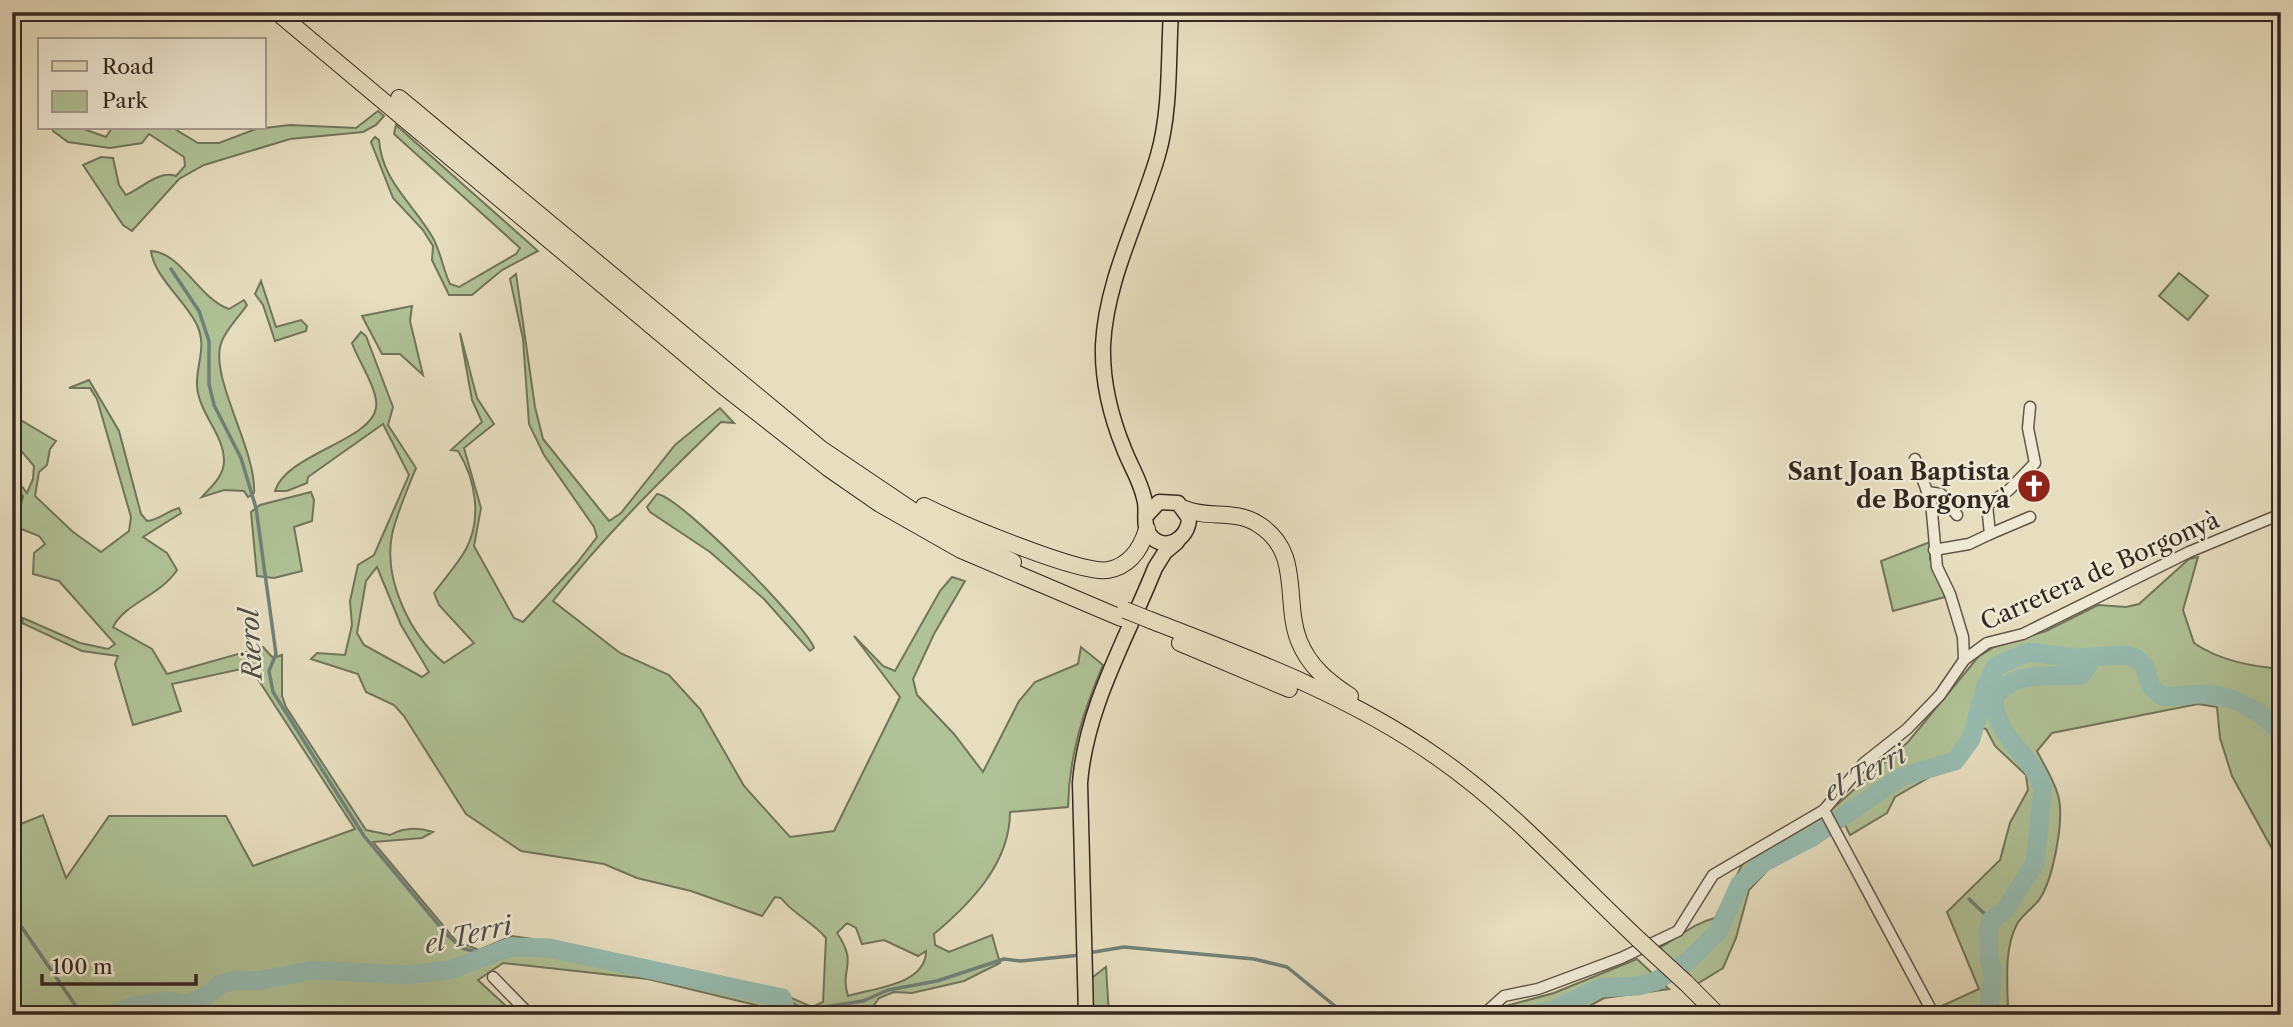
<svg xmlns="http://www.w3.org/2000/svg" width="2293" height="1027" font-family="'Libre Caslon Text',serif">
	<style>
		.green { fill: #b0c297; stroke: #72755c; stroke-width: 2; fill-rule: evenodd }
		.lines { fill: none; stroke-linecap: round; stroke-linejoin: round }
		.stream { stroke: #708178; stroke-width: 3.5 }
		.river { stroke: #97bcb1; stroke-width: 19 }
		.minor-casing { stroke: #62564a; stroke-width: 13 }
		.major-casing { stroke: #352822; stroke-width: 17 }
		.highway-casing { stroke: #352822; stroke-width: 18 }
		.minor { stroke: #efead6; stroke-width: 10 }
		.major { stroke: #e7dec0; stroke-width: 14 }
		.highway { stroke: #e7dec0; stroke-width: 16 }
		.highway-bridge-casing { stroke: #352822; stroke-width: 18; stroke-linecap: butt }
		.highway-bridge { stroke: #e7dec0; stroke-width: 16 }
		.labels { text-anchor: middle; stroke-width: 5; stroke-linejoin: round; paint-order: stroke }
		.poi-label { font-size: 24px; font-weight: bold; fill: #352822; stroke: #efead6; text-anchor: end }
		.street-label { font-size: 24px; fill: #352822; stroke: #efead6 }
		.water-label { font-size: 26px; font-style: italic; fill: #4e4d46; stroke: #efead6 }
	</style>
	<rect width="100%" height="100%" fill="#e7dec0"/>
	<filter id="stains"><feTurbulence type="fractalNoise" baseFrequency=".00286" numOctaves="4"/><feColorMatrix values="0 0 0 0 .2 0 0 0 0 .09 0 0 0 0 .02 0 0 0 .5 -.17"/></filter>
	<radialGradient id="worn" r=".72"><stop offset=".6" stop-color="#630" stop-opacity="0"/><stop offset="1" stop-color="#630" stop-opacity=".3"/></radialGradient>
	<g class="green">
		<path d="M378 111 384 116 376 125 363 132 290 139 204 165 179 179 132 231 123 225 83 165 101 157 113 158 119 185 126 195C142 188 159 170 176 176L185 166 184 157 149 134 142 143 110 148 68 142 53 131V128H81L106 137 112 128H173L198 143H219L256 129 290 125 356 128Z"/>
		<path d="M396 125 538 251 502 270 472 295H449L432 260 433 246 423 230 393 198 371 142 375 137 379 140C382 182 414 204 433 238 441 253 443 269 450 284L459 287 516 254 520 248 394 134Z"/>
		<path d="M151 251C181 252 199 299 229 309L244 300 247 305C239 317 227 328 222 341 207 374 257 450 254 493L248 497 244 491 224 490 202 497C211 487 224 476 224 461 224 434 199 414 197 386 196 363 208 346 196 323 184 300 154 276 151 251Z"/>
		<path d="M2179 273 2208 296 2188 320 2159 296Z"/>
		<path d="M516 274 535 407 543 439 609 521 621 513 675 445 720 408 734 423 721 422C662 479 604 536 553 601L620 653 669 675 700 709 744 786 790 837 834 831 900 697 854 636 883 666 895 671 940 591 952 577 965 581 934 634 913 679 917 695 954 734 983 772 1019 701 1035 682 1078 664 1081 647 1103 665C1083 712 1069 756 1068 807L1010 812C1010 863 971 903 934 934L935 945 949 952 992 935 1000 963 964 981 912 993 894 992 879 998 867 1015H767L764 1007 648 979 503 963 478 980 506 1006 503 1015H12L13 827 43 815 66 878 109 816H226L253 866 355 829 250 667 172 684 181 711 133 725 115 664 118 656 82 651 22 623 23 618 80 643 108 649 115 644 59 581 33 574 34 553 45 544 39 536 16 527 23 496 12 481V474L27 493 33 479 34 466 12 440V415L56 441 50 449 47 465 39 472 35 496 73 532 101 552 129 531 131 517 97 399 90 388H69L89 380 119 431 141 514 147 521C159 520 167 511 179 508L181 513 143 537 167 553 177 570C160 596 125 603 113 627L152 649 167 674 263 647 273 658 282 655V696L286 707 366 830 390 835C404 827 418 827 433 832L422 838 373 842 456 941 479 950 512 936 532 939 621 962 686 969 704 976 766 987 812 1007 823 1002 826 938C812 921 794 915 781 898L775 897 762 916 691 891 637 878 604 864 521 851 466 814 404 716 394 705 366 692 358 674 311 659 317 653 345 655 352 625 350 601 358 565 374 555 409 475 383 424 308 477 307 483 287 491H275C286 454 371 441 376 408 379 390 358 361 352 343L361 332 366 336 393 407 388 425 416 468C409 485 395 518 392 535 383 580 411 636 444 663L474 643 439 605 434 593C444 579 458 564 466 549 482 519 476 480 458 451L451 450 482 422 472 400 460 333 477 398 494 424 464 448 481 508 474 546 514 618 523 622 577 563 597 537 594 527 544 455 529 424 523 339 510 279ZM377 567 401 625 429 672 422 677 364 645 357 633 366 581ZM847 923 856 928 862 944 884 940 918 956 926 951C926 985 873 988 848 996 839 968 859 965 837 933Z"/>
		<path d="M261 281 276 327 301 320 307 326 306 331 275 341 263 305 255 294Z"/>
		<path d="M412 306 410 321 423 375 400 354H382L362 316Z"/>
		<path d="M311 492 314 500 312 521 294 527 302 571 274 578 257 576 251 512 260 505Z"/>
		<path d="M657 494C679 495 807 626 814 648L810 651 764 599 710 552 650 512 647 507Z"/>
		<path d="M1930 542V559L1945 597 1893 611 1881 561Z"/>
		<path d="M2198 557 2183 610 2194 643C2220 661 2251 666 2281 669V865L2232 776 2220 738 2217 707 2198 704 2052 733 2037 751C2044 765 2054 780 2058 795 2065 819 2053 880 2039 900 2033 908 2022 915 2017 924 2003 951 2008 985 2008 1015H1938L1935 1009 1979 989 1947 912 2000 860 2010 823 2028 790 2026 775 1995 746 1986 729 1980 728 1954 763 1895 797 1887 813 1850 835 1844 823 1780 857 1749 890 1736 938 1723 968 1697 984 1659 948C1679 937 1694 923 1715 918L1743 863 1823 817 1908 742 1978 657 1994 647 2046 631 2098 605 2126 607 2139 604 2189 559Z"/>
		<path d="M1637 959 1669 989 1604 998 1573 1015H1490L1506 1006 1554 993Z"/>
		<path d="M1106 967 1109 1015H1091L1089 980Z"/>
	</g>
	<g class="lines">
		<g class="stream">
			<path d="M171 269 199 311 209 341V384L214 405 241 458 256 508 276 654 269 671 273 692 364 836 447 935 462 948 487 955"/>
			<path d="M1879 786 1884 788"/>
			<path d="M1969 899 1991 920"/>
			<path d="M12 913 82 1015"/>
			<path d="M1088 953 1124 947 1254 959 1287 967 1346 1015"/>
			<path d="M782 998 805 1010 863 1001 888 990 937 981 1004 959 1021 961 1081 955"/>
		</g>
		<g class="river">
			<path d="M110 1015 134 1006 169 1001 185 1005 204 997 221 984 237 980 257 981 314 970 406 975 450 970 510 947 549 948 782 998 787 1015"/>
			<path d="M1530 1015 1553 1010 1600 988 1638 986 1656 981 1688 961 1718 932 1740 884 1763 863 1814 836 1901 777 1955 761 1971 739 1986 686 1996 666 2029 652 2074 658 2125 655 2136 658 2145 667 2151 687 2162 696C2176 698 2188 694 2201 694 2231 693 2261 712 2281 732"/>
			<path d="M1988 1015 1993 971 1989 959 1988 932 1991 920 2005 910 2035 863 2043 788C2031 753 1995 738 1994 698 2015 668 2050 678 2081 675L2094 657"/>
		</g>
		<g class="minor-casing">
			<g id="minor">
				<path d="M1915 459 1931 502 1937 567 1950 594 1963 637 1964 660"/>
				<path d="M1927 492 1941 494 1957 515"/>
				<path d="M1990 534 2030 517"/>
				<path d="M1934 550 1969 544 1990 534 1987 505 2009 490 2035 463 2028 428 2030 407"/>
				<path d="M1824 810 1934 1015"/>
				<path d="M493 977 530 1015"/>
				<path d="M1483 1015 1504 996 1538 989 1621 958 1678 931 1713 875 1824 810 1864 763 1907 729 1940 695 1964 660 1987 643 2023 634 2189 552 2281 514"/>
			</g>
		</g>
		<g class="major-casing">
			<g id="major">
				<path d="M1146 516 1159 502 1178 503 1189 518C1189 539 1164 554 1149 534 1142 524 1148 509 1144 498 1140 480 1130 465 1124 449 1111 417 1102 379 1103 345 1106 280 1140 217 1158 155 1171 110 1168 59 1171 12"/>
				<path d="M1086 1015 1080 783C1086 707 1127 638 1155 568L1165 552 1177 542"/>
			</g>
		</g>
		<g class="highway-casing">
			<g id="highway">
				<path d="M277 12 727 389 828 468 880 504 961 550 1121 618"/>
				<path d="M399 98 821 449 913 511 1013 562"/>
				<path d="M924 506C954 521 1081 575 1108 570 1130 566 1141 549 1147 529"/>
				<path d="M1185 509C1208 519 1235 509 1258 524 1303 552 1283 600 1299 641 1309 666 1328 682 1350 696"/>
				<path d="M1150 620C1248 658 1351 696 1437 757 1512 809 1572 877 1638 939"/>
				<path d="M1180 643 1289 689"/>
				<path d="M1686 983 1718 1015"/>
			</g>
		</g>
		<use href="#minor" class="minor"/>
		<use href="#major" class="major"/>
		<use href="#highway" class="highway"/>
		<g class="highway-bridge-casing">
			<g id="highway-bridge">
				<path d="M1125 610 1150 620"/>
				<path d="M1638 939 1686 983"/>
			</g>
		</g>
		<use href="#highway-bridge" class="highway-bridge"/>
	</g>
	<defs>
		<g id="church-disc" transform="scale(1.75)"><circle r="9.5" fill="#8f2418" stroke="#efead6"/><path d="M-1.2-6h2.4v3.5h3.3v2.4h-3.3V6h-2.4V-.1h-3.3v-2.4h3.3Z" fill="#fff"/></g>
	</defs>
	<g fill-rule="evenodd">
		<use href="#church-disc" x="2034" y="486"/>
	</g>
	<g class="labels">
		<g class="poi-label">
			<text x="2010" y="480">Sant Joan Baptista<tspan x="2010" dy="28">de Borgonyà</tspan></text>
		</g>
		<g class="street-label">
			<text transform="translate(2100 571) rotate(-24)" y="8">Carretera de Borgonyà</text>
		</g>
		<g class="water-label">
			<text transform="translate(251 644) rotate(-93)" y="9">Rierol</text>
			<text transform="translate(1865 773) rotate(-28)" y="9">el Terri</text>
			<text transform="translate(468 935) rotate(-13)" y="9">el Terri</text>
		</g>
	</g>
	<rect width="2293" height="1027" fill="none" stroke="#e7dec0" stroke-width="42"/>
	<rect x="14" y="14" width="2265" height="999" fill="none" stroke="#352822" stroke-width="3.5"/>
	<rect x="21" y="21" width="2251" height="985" fill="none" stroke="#352822" stroke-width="2"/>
	<rect x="38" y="38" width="228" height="91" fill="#efead6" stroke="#a59c8e" stroke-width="2"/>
	<rect x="52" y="61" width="35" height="10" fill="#e7dec0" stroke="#a59c8e" stroke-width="2"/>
	<text x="102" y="74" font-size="21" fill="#352822">Road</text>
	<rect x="52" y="91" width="35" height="21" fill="#b0c297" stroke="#a59c8e" stroke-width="2"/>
	<text x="102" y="108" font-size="21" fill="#352822">Park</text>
	<path d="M42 974v10h154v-10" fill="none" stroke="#352822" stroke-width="3.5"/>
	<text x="52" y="974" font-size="21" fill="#352822" stroke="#efead6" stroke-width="5" paint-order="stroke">100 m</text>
	<rect width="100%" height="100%" filter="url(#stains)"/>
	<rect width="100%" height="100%" fill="url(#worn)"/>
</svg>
